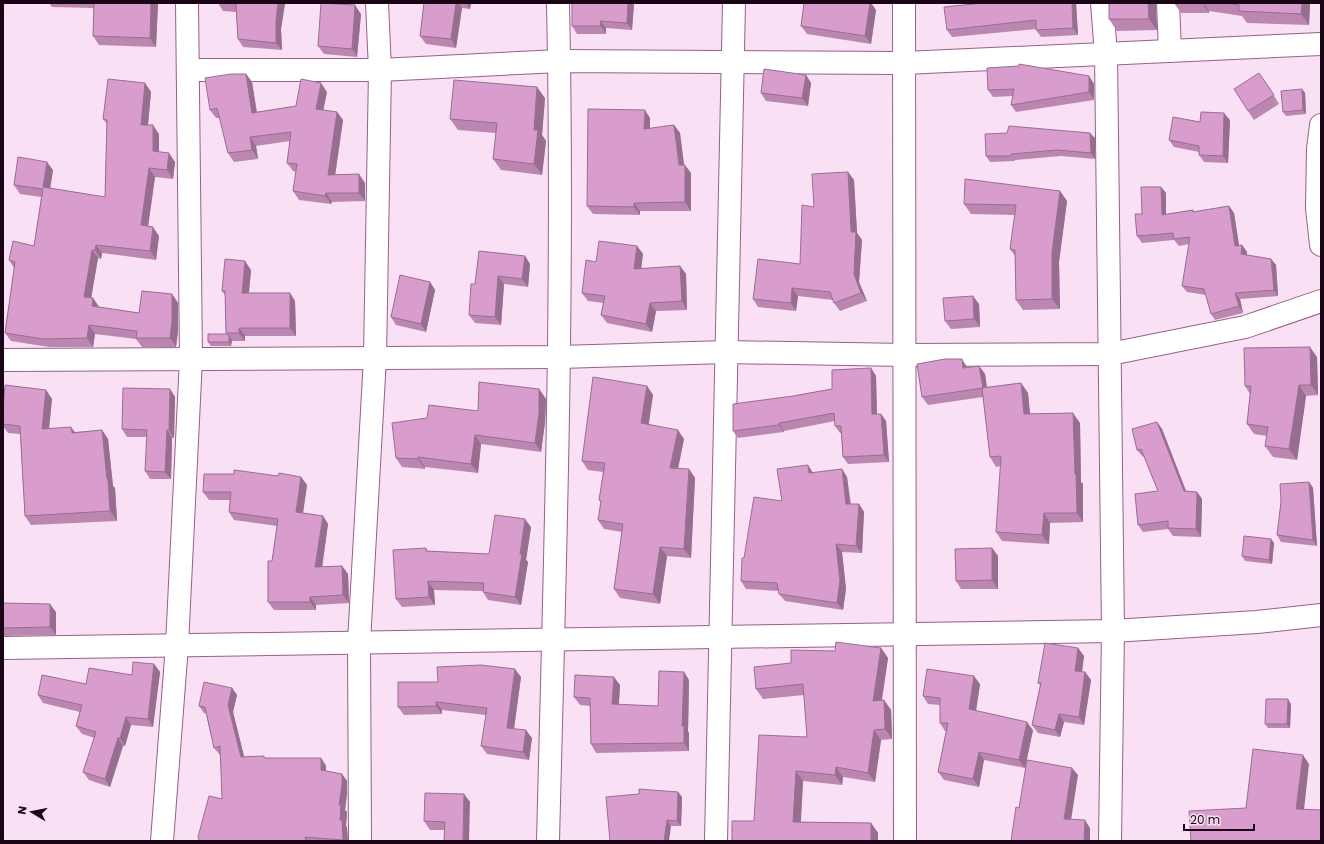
<svg xmlns="http://www.w3.org/2000/svg" width="1324" height="844" font-family="Poppins,sans-serif">
	<style>
		.lines { fill: none; stroke-linecap: round; stroke-linejoin: round }
		.minor-casing { stroke: #975f8c; stroke-width: 24 }
		.minor { stroke: #fff; stroke-width: 22 }
		.wall { fill: #bb87b0 }
		.shaded-wall { fill: #986e90 }
		.building { fill: #d99dcd; stroke: #986e90 }
	</style>
	<rect width="100%" height="100%" fill="#fae0f4"/>
	<g class="lines">
		<g class="minor-casing">
			<g id="minor">
				<path d="M904 3 905 841"/>
				<path d="M1102 3 1106 54 1113 631 1110 841"/>
				<path d="M1168 3 1170 51"/>
				<path d="M188 70H380L559 61 904 63 1321 44"/>
				<path d="M1321 125 1318 149 1317 208 1321 245"/>
				<path d="M3 360 560 357 726 352 905 355 1110 354 1245 327 1321 301"/>
				<path d="M3 648 1113 631 1257 622 1321 615"/>
				<path d="M162 841 177 645 191 359 187 3"/>
				<path d="M360 841 359 642 375 358 380 70 377 3"/>
				<path d="M548 841C555 562 564 282 558 3"/>
				<path d="M716 841 734 3"/>
			</g>
		</g>
		<use href="#minor" class="minor"/>
	</g>
	<g class="wall">
		<path d="M49 3H158L156 47 99 45 93 36 94 8 52 7Z"/>
		<path d="M218 3H285L281 29 282 50 243 47 238 39 236 12 223 11Z"/>
		<path d="M424 3H471L470 9 462 8 456 48 426 44 420 36Z"/>
		<path d="M572 3H637H634L632 30 606 28V34H577L572 26Z"/>
		<path d="M804 3H871L876 10 871 44 807 34 801 26Z"/>
		<path d="M1076 3 1078 35 1041 37 1036 30V29L952 37 947 30Z"/>
		<path d="M1156 3 1157 30 1117 31 1109 19Z"/>
		<path d="M1174 3H1310L1309 25 1247 23 1242 16 1209 11V13H1181Z"/>
		<path d="M361 14 357 57 324 54 318 46Z"/>
		<path d="M246 74 252 82 257 112 296 106 327 92 323 110 337 112 343 120 335 175 365 183V201L332 202 331 204 299 200 293 191 296 172 293 171 287 163 290 141 256 146 258 159 234 162 228 153 220 118H216L210 110Z"/>
		<path d="M806 75 811 83 808 106 766 101 761 93Z"/>
		<path d="M1089 76 1094 84V100L1016 112 1011 105 1013 96 993 97 988 90Z"/>
		<path d="M1265 81 1279 104 1254 120 1248 111Z"/>
		<path d="M145 83 151 92 148 125 159 134V152L175 162 173 179 155 177 148 226 159 236 156 260 102 253 101 259 98 258 91 298H93L99 307 139 313 172 294 178 303V331L176 347H142L136 339 95 334 93 347H49L11 341 5 333 14 268 9 260 34 246 41 197 20 194 14 185 53 170 50 188 105 197 107 124 103 119Z"/>
		<path d="M1302 89 1305 93 1306 114 1286 116 1283 112Z"/>
		<path d="M545 98 542 135 546 141 542 175 501 170 493 159 496 133 458 130 450 119Z"/>
		<path d="M650 118V129L674 125 680 133 684 165 691 173V211H640V215L593 214 587 206Z"/>
		<path d="M1230 120 1228 163 1204 162 1199 155V152L1174 147 1169 140 1200 122Z"/>
		<path d="M1095 138V159L1061 156 1015 160V161L990 162 986 156Z"/>
		<path d="M848 172 854 180 857 233 862 240 859 282 867 301 840 311 834 303 833 300 798 296 796 311 758 307 753 299 800 264 814 207Z"/>
		<path d="M1161 187 1166 193V214L1193 210 1194 212 1229 206 1234 213 1239 245H1242L1247 252 1246 255 1271 259 1276 265 1278 296 1240 299 1243 313 1215 320 1211 314 1206 295 1187 292 1182 286 1189 244 1179 246 1174 240 1142 243 1137 236Z"/>
		<path d="M1060 191 1067 201 1059 262 1060 309 1023 310 1016 300 1015 256 1010 249 1015 215 971 214 964 204Z"/>
		<path d="M637 246 643 254 641 269 680 266 686 274 687 310 656 311 652 332 607 323 601 315 603 303 588 301 582 293 596 262Z"/>
		<path d="M525 256 530 264 528 287 504 284 501 325 475 323 469 315 475 284Z"/>
		<path d="M251 270 249 293H290L295 301 296 336H245V341H232V340L231 346H211L208 342 227 334 226 333 225 295 222 291Z"/>
		<path d="M430 282 435 290 426 332 396 325 391 317Z"/>
		<path d="M979 304 980 327 951 329 945 321Z"/>
		<path d="M1317 357 1318 395 1306 396 1297 460 1273 457 1265 446 1267 436 1254 434 1247 424 1250 394 1245 386Z"/>
		<path d="M979 366 985 374 987 387 1021 383 1028 393 1030 414 1080 423 1081 482 1083 484V522L1050 523 1049 544 1002 541 996 532 1001 466 996 467 990 457 983 397 928 405 922 397 968 367Z"/>
		<path d="M871 368 876 376 877 414H881L886 421 889 462 848 464 843 457 841 433H840L835 426V421L784 431V432L738 438 733 431 793 396 832 389Z"/>
		<path d="M647 386 653 395 649 424 684 439 678 469H689L695 478 691 558 667 556 660 604 620 598 614 589 622 532 604 529 598 520 601 503 599 500 603 472 588 470 582 461Z"/>
		<path d="M170 389 175 397 174 438H172L171 479H150L145 471 147 437H127L122 429Z"/>
		<path d="M539 389 546 399 545 422 541 452 481 444 478 473 425 467V469L402 467 396 458 478 411Z"/>
		<path d="M46 390 52 399 49 428 75 432 102 430 108 439 113 486 115 488 117 521 31 525 25 516 20 434 8 433 3 426V406Z"/>
		<path d="M1157 422 1162 429 1186 491 1197 492 1202 499 1201 537 1173 536 1168 529 1143 532 1138 525 1158 491 1144 456 1143 457 1137 450Z"/>
		<path d="M842 469 847 477 851 504H859L864 512 862 553 842 552 846 589 843 610 785 601 779 594V591L746 589 741 581 744 558 782 501 813 473Z"/>
		<path d="M278 476 301 477 307 485 303 513 323 516 328 524 322 567 342 566 348 574 349 603 316 605V610H274L268 602 272 561 277 526 234 520 229 512 230 500H209L203 492Z"/>
		<path d="M1309 482 1313 488 1317 546 1281 542 1277 535 1281 502Z"/>
		<path d="M531 527 526 560 528 562 521 605 488 600 483 592V591L434 590 435 605 402 607 396 599 426 548 428 551 489 554Z"/>
		<path d="M1271 539 1274 543 1272 564 1245 561 1242 556Z"/>
		<path d="M992 548 998 556V589H961L956 581Z"/>
		<path d="M3 603 56 612V635L3 636Z"/>
		<path d="M881 648 888 658 882 700H884L891 710 892 739 881 740 875 782 843 777 842 785 803 781 801 822 871 823 878 833 754 821 807 737 804 695 763 699 756 689 791 663 835 651Z"/>
		<path d="M1078 648 1084 656 1082 672H1085L1091 680 1084 725 1064 722 1060 737 1038 733 1032 725 1040 685 1038 683Z"/>
		<path d="M154 664 160 672 153 727 131 725 125 746H123L110 787 89 780 83 772 95 738 82 734 76 726 80 712 43 703 38 695 86 684 132 675Z"/>
		<path d="M521 677 514 729 532 738 529 760 487 754 481 746 486 715 442 710V714L404 715 398 707 438 682Z"/>
		<path d="M689 680 688 731 689 734V751L596 753 591 744 590 706 580 705 574 697 620 685 619 705 658 706Z"/>
		<path d="M980 684 976 711 1033 730 1025 768 984 760 979 787 944 780 938 772 946 731H945L940 723V705L928 704 923 696Z"/>
		<path d="M232 688 237 695 233 712 244 757 266 758H321L326 766V771L342 774 347 781V793L345 810 347 812 346 825 347 828 348 841H199L222 799 221 755H220L214 748 206 714 204 713 199 706Z"/>
		<path d="M1291 704 1290 728H1268L1265 724Z"/>
		<path d="M678 792 682 797 681 826H671L610 841Z"/>
		<path d="M464 794 470 802 445 830H430L424 821Z"/>
	</g>
	<g class="shaded-wall">
		<path d="M151 3H158L156 47 150 38Z"/>
		<path d="M278 3H285L281 29 282 50 276 43V21Z"/>
		<path d="M456 3H458L462 8 456 48 451 39Z"/>
		<path d="M466 3H471L470 9Z"/>
		<path d="M628 3H634L632 30 627 23Z"/>
		<path d="M870 3H871L876 10 871 44 865 36Z"/>
		<path d="M1072 3H1076L1078 35 1073 28Z"/>
		<path d="M1148 3H1156L1157 30 1149 19Z"/>
		<path d="M1202 3H1203L1209 11V13Z"/>
		<path d="M1302 3H1310L1309 25 1301 14Z"/>
		<path d="M355 5 361 14 357 57 352 49Z"/>
		<path d="M600 21 606 28V34L601 26Z"/>
		<path d="M246 74 252 82 258 122 252 113Z"/>
		<path d="M806 75 811 83 808 106 802 98Z"/>
		<path d="M1089 76 1094 84V100L1089 92Z"/>
		<path d="M145 83 151 92 147 134 141 125Z"/>
		<path d="M321 83 327 92 322 117 316 109Z"/>
		<path d="M537 87 545 98 542 135 546 141 542 175 534 164V130Z"/>
		<path d="M1302 89 1305 93 1306 114 1303 110Z"/>
		<path d="M645 110 650 118V138L644 129Z"/>
		<path d="M337 112 343 120 334 183 328 175Z"/>
		<path d="M1224 113 1230 120 1228 163 1223 156Z"/>
		<path d="M153 125 159 134V159L153 151Z"/>
		<path d="M674 125 680 133 685 172V165L691 173V211L685 202Z"/>
		<path d="M1090 133 1095 138V159L1091 153Z"/>
		<path d="M250 137 256 146 258 159 252 150Z"/>
		<path d="M169 153 175 162 173 179 167 170Z"/>
		<path d="M47 162 53 170 49 196 43 187Z"/>
		<path d="M149 168 155 177 147 234 141 225Z"/>
		<path d="M848 172 854 180 857 233 862 240 859 282 867 301 861 293 854 274Z"/>
		<path d="M359 174 365 183V201L359 193Z"/>
		<path d="M1161 187 1166 193V222L1162 215Z"/>
		<path d="M1060 191 1067 201 1059 262 1060 309 1052 299V252Z"/>
		<path d="M326 193 332 202 331 204 325 196Z"/>
		<path d="M634 203 640 211V215L634 207Z"/>
		<path d="M1229 206 1234 213 1240 252 1235 246Z"/>
		<path d="M153 227 159 236 156 260 150 251Z"/>
		<path d="M96 245 102 253 101 259 95 250Z"/>
		<path d="M1242 245 1247 252 1246 260 1241 254Z"/>
		<path d="M637 246 643 254 640 277 634 269Z"/>
		<path d="M92 250 98 258 90 305 84 297Z"/>
		<path d="M525 256 530 264 528 287 522 279Z"/>
		<path d="M1271 259 1276 265 1278 296 1274 290Z"/>
		<path d="M245 261 251 270 248 301 242 293Z"/>
		<path d="M680 266 686 274 687 310 682 301Z"/>
		<path d="M498 276 504 284 501 325 495 317Z"/>
		<path d="M430 282 435 290 426 332 421 324Z"/>
		<path d="M792 288 798 296 796 311 791 303Z"/>
		<path d="M290 293 295 301 296 336 290 328Z"/>
		<path d="M1235 293 1240 299 1243 313 1239 306Z"/>
		<path d="M172 294 178 303V331L176 347 170 338Z"/>
		<path d="M973 296 979 304 980 327 974 319Z"/>
		<path d="M93 298 99 307 98 315 92 306Z"/>
		<path d="M650 303 656 311 652 332 646 324Z"/>
		<path d="M89 325 95 334 93 347 87 338Z"/>
		<path d="M239 328 245 336V341L239 333Z"/>
		<path d="M229 336 232 340 231 346 229 342Z"/>
		<path d="M1310 347 1317 357 1318 395 1311 385Z"/>
		<path d="M962 359 967 367 963 368Z"/>
		<path d="M979 366 985 374 988 396 983 388Z"/>
		<path d="M871 368 876 376 877 421 872 414Z"/>
		<path d="M1021 383 1028 393 1031 424 1024 414Z"/>
		<path d="M1299 385 1306 396 1297 460 1289 449Z"/>
		<path d="M647 386 653 395 647 432 641 423Z"/>
		<path d="M170 389 175 397 174 438 169 430Z"/>
		<path d="M539 389 546 399 545 422 541 452 535 443Z"/>
		<path d="M46 390 52 399 48 438 42 429Z"/>
		<path d="M1073 413 1080 423 1081 482 1083 484V522L1077 513 1075 474Z"/>
		<path d="M881 414 886 421 889 462 884 455Z"/>
		<path d="M1157 422 1162 429 1189 499 1184 491Z"/>
		<path d="M779 423 784 431V432L779 425Z"/>
		<path d="M71 427 78 436 72 433Z"/>
		<path d="M102 430 108 439 113 486 115 488 117 521 110 511Z"/>
		<path d="M167 430 172 438 171 479 165 472Z"/>
		<path d="M678 430 684 439 676 478 670 468Z"/>
		<path d="M475 435 481 444 478 473 471 464Z"/>
		<path d="M418 457 425 467V469L418 459Z"/>
		<path d="M808 465 813 473H809Z"/>
		<path d="M689 469 695 478 691 558 684 549Z"/>
		<path d="M842 469 847 477 851 512 846 504Z"/>
		<path d="M301 477 307 485 302 520 296 512Z"/>
		<path d="M1309 482 1313 488 1317 546 1313 540Z"/>
		<path d="M1197 492 1202 499 1201 537 1196 529Z"/>
		<path d="M859 504 864 512 862 553 856 546Z"/>
		<path d="M1044 513 1050 523 1049 544 1042 535Z"/>
		<path d="M323 516 328 524 321 575 315 567Z"/>
		<path d="M525 519 531 527 526 560 528 562 521 605 515 597Z"/>
		<path d="M1271 539 1274 543 1272 564 1269 560Z"/>
		<path d="M836 544 842 552 846 589 843 610 837 603Z"/>
		<path d="M660 547 667 556 660 604 653 594Z"/>
		<path d="M992 548 998 556V589L992 580Z"/>
		<path d="M342 566 348 574 349 603 343 595Z"/>
		<path d="M428 581 434 590 435 605 429 597Z"/>
		<path d="M310 597 316 605V610L310 602Z"/>
		<path d="M50 604 56 612V635L50 627Z"/>
		<path d="M881 648 888 658 880 711 873 701Z"/>
		<path d="M1078 648 1084 656 1081 679 1075 671Z"/>
		<path d="M154 664 160 672 153 727 148 719Z"/>
		<path d="M515 669 521 677 513 736 507 728Z"/>
		<path d="M684 672 689 680 688 731 689 734V751L684 743 682 726Z"/>
		<path d="M1085 672 1091 680 1084 725 1079 717Z"/>
		<path d="M974 676 980 684 975 717 969 709Z"/>
		<path d="M614 677 620 685 618 712 612 704Z"/>
		<path d="M232 688 237 695 233 712 246 764 241 757 228 705Z"/>
		<path d="M1288 699 1291 704 1290 728 1287 724Z"/>
		<path d="M884 700 891 710 892 739 885 729Z"/>
		<path d="M436 702 442 710V714L436 706Z"/>
		<path d="M1059 714 1064 722 1060 737 1055 730Z"/>
		<path d="M126 717 131 725 125 746 120 738Z"/>
		<path d="M1027 722 1033 730 1025 768 1019 760Z"/>
		<path d="M526 730 532 738 529 760 523 752Z"/>
		<path d="M874 730 881 740 875 782 868 773Z"/>
		<path d="M118 738 123 746 110 787 105 779Z"/>
		<path d="M979 752 984 760 979 787 973 779Z"/>
		<path d="M1303 755 1309 764 1303 819 1296 809Z"/>
		<path d="M321 758 326 766V778L321 770Z"/>
		<path d="M836 767 843 777 842 785 835 775Z"/>
		<path d="M1072 768 1078 775 1070 827 1064 819Z"/>
		<path d="M796 771 803 781 800 832 793 822Z"/>
		<path d="M342 774 347 781V793L345 810 347 812 346 825 347 828 348 841H344L343 840 340 820 339 805Z"/>
		<path d="M678 792 682 797 681 826 677 821Z"/>
		<path d="M464 794 470 802 469 841H463Z"/>
		<path d="M667 820 671 826 669 841H664Z"/>
		<path d="M1085 820 1090 828V841H1084Z"/>
		<path d="M871 823 878 833V841H871Z"/>
	</g>
	<g class="building">
		<path d="M94 3H151L150 38 93 36Z"/>
		<path d="M218 3H278L276 21V43L238 39 236 4Z"/>
		<path d="M321 3 355 5 352 49 318 46Z"/>
		<path d="M424 3H456L451 39 420 36Z"/>
		<path d="M572 3H628L627 23 600 21 601 26H572Z"/>
		<path d="M804 3H870L865 36 801 26Z"/>
		<path d="M983 3H1072L1073 28 1036 30V20L947 30 944 7Z"/>
		<path d="M1109 3H1148L1149 19H1109Z"/>
		<path d="M1225 3H1302L1301 14 1239 11V5Z"/>
		<path d="M1019 64 1089 76V92L1011 105 1014 89 988 90 987 68 1019 66Z"/>
		<path d="M764 69 806 75 802 98 761 93Z"/>
		<path d="M1259 73 1274 95 1248 111 1234 89Z"/>
		<path d="M231 74H246L252 113 296 106 301 79 321 83 316 109 337 112 328 175 359 174V193H326L325 196 293 191 297 164 287 163 291 132 250 137 252 150 228 153 217 108 210 110 205 78Z"/>
		<path d="M108 79 145 83 141 125H153V151L169 153 167 170 149 168 141 225 153 227 150 251 96 245 95 250H92L84 297 93 298 92 306 139 313 142 291 172 294V322L170 338H136L137 331 89 325 87 338 43 339 5 333 15 262 9 260 13 241 34 246 43 189 14 185 18 157 47 162 43 187 105 197 107 120 103 119Z"/>
		<path d="M454 80 537 87 534 130H538L534 164 493 159 497 123 450 119Z"/>
		<path d="M1302 89 1303 110 1283 112 1281 91Z"/>
		<path d="M588 109 645 110 644 129 674 125 679 165H685V202L634 203V207L587 206Z"/>
		<path d="M1201 112 1224 113 1223 156 1199 155V146L1169 140 1173 117 1200 122Z"/>
		<path d="M1009 126 1090 133 1091 153 1057 150 1011 154V156H986L985 134 1007 133Z"/>
		<path d="M848 172 851 232H856L854 274 861 293 834 303 830 292 792 288 791 303 753 299 758 259 800 264 802 205 814 207 812 174Z"/>
		<path d="M965 179 1060 191 1052 252V299L1016 300 1015 250 1010 249 1016 205 964 204Z"/>
		<path d="M1141 187H1161L1162 215 1193 210V212L1229 206 1235 246 1242 245 1241 254 1271 259 1274 290 1235 293 1239 306 1211 314 1204 289 1182 286 1190 237 1174 239 1173 233 1137 236 1135 214H1142Z"/>
		<path d="M599 241 637 246 634 269 680 266 682 301 650 303 646 324 601 315 605 296 582 293 586 260 596 262Z"/>
		<path d="M479 251 525 256 522 279 498 276 495 317 469 315 471 284H475Z"/>
		<path d="M225 259 245 261 242 293H290V328H239V333H226L225 291H222Z"/>
		<path d="M400 275 430 282 421 324 391 317Z"/>
		<path d="M973 296 974 319 945 321 943 298Z"/>
		<path d="M208 334H227L229 336V342H208Z"/>
		<path d="M1310 347 1311 385H1299L1289 449 1265 446 1268 427 1247 424 1251 386H1245L1244 348Z"/>
		<path d="M945 359H962L963 368 979 366 983 388 922 397 917 364Z"/>
		<path d="M871 368 872 414H881L884 455 843 457 841 426H835L834 413 779 423V425L733 431V404L793 396 832 389V370Z"/>
		<path d="M593 377 647 386 641 423 678 430 670 468 689 469 684 549 660 547 653 594 614 589 623 524 598 520 601 501 599 500 605 463 582 461Z"/>
		<path d="M479 382 539 389V413L535 443 475 435 471 464 418 457V459L396 458 392 423 427 418 429 405 478 411Z"/>
		<path d="M1021 383 1024 414 1073 413 1075 474H1076L1077 513H1044L1042 535 996 532 1001 456 990 457 982 388Z"/>
		<path d="M5 385 46 390 42 429 71 427 72 433 102 430 107 479H108L110 511 25 516 20 426 3 424V406Z"/>
		<path d="M123 388 170 389 169 430H167L165 472 145 471 147 430 122 429Z"/>
		<path d="M1157 422 1184 491 1197 492 1196 529 1168 528V521L1138 525 1135 494 1158 491 1141 449 1137 450 1132 429Z"/>
		<path d="M808 465 809 473 842 469 846 504H859L856 546 836 544 840 581 837 603 779 594 777 583 741 581 742 558H744L754 497 782 501 777 469Z"/>
		<path d="M234 470 278 476 279 473 301 477 296 512 323 516 315 567 342 566 343 595 310 597V602H268V561H272L278 519 229 512 231 492H203L204 474H234Z"/>
		<path d="M1309 482 1313 540 1277 535 1281 502 1280 484Z"/>
		<path d="M495 515 525 519 520 554H522L515 597 483 592 484 583 428 581 429 597 396 599 393 550 426 548V551L489 554Z"/>
		<path d="M1244 536 1271 539 1269 560 1242 556Z"/>
		<path d="M992 548V580L956 581 955 549Z"/>
		<path d="M3 603 50 604V627L3 628Z"/>
		<path d="M836 642 881 648 873 701 884 700 885 729 874 730 868 773 836 767 835 775 796 771 793 822 871 823V841H732V821H754L759 735 807 737 803 684 756 689 754 667 791 663V650L835 651Z"/>
		<path d="M1045 643 1078 648 1075 671 1085 672 1079 717 1059 714 1055 730 1032 725 1041 683H1038Z"/>
		<path d="M133 662 154 664 148 719 126 717 120 738H118L105 779 83 772 96 732 76 726 82 705 38 695 42 675 86 684 89 668 132 675Z"/>
		<path d="M481 665 515 669 507 728 526 730 523 752 481 746 487 708 436 702V706L398 707V682H438L437 667Z"/>
		<path d="M927 669 974 676 969 709 1027 722 1019 760 979 752 973 779 938 772 948 723H940V698L923 696Z"/>
		<path d="M659 671 684 672 682 726H684V743L591 744 590 698 574 697 575 675 614 677 612 704 658 706Z"/>
		<path d="M204 682 232 688 228 705 241 757 264 756V758H321V770L342 774V785L339 805H341L340 820H342L343 840 305 837 306 841H199L198 837 209 796 222 799 220 746 214 748 205 707 199 706Z"/>
		<path d="M1266 699H1288L1287 724H1265Z"/>
		<path d="M1253 749 1303 755 1296 809 1321 810V841H1191L1189 811 1246 808Z"/>
		<path d="M1027 760 1072 768 1064 819 1085 820 1084 841H1011L1016 807 1019 808Z"/>
		<path d="M639 789 678 792 677 821 667 820 664 841H610L606 797 639 794Z"/>
		<path d="M425 793 464 794 463 841H444L445 822 424 821Z"/>
	</g>
	<rect width="1324" height="844" fill="none" stroke="#1a0516" stroke-width="8"/>
	<g transform="translate(32 812) rotate(280)" stroke="#fae0f4" stroke-width="3" paint-order="stroke">
	<path d="M0-3L7 15L0 10L-7 15Z" fill="#1a0516"/>
	<text y="-6" font-size="11" font-weight="bold" text-anchor="middle" fill="#1a0516">N</text>
	</g>
	<path d="M1184 824v6h70v-6" fill="none" stroke="#1a0516" stroke-width="2"/>
	<text x="1190" y="824" font-size="12" fill="#1a0516" stroke="#fae0f4" stroke-width="3" paint-order="stroke">20 m</text>
</svg>
